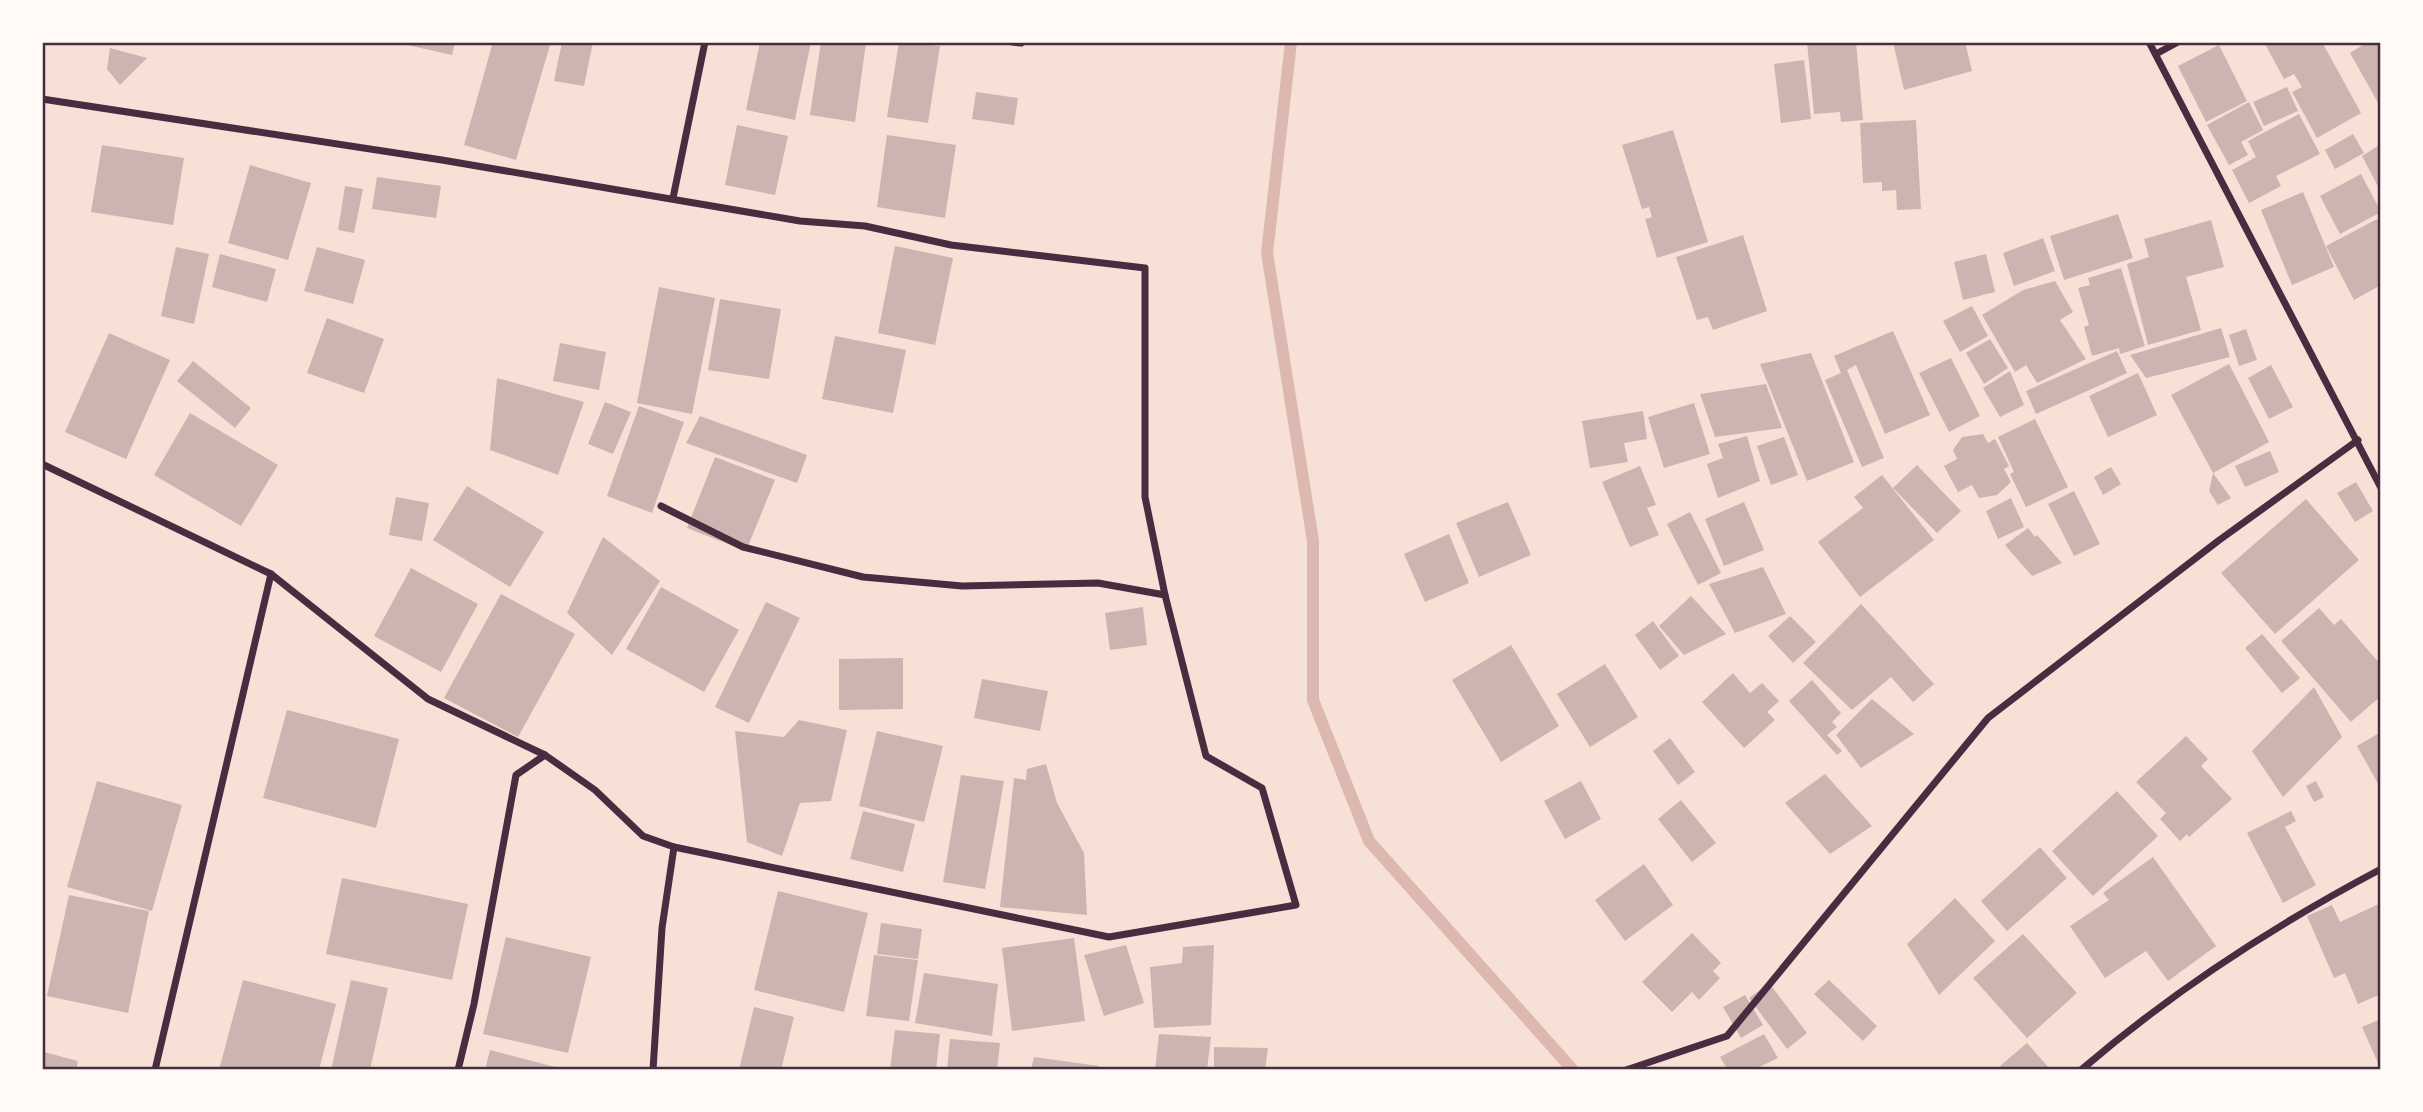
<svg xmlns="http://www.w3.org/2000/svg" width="2423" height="1112" font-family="Manrope,sans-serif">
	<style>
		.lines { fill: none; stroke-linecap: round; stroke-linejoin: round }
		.stream { stroke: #dcb8b0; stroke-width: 12 }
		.building { fill: #ccb4b1 }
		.minor { stroke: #4a2c40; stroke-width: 7 }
		.neatline { fill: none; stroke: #4a2c40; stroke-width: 2.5 }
	</style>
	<rect width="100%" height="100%" fill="#f7e1d7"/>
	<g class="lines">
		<path class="stream" d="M1291 42 1267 253 1313 541V700L1369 841 1573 1070"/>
	</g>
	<g class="building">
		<path d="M394 42H455L452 55Z"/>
		<path d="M493 42H551L516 160 464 145Z"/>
		<path d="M562 42H593L584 86 554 81Z"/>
		<path d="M760 42H811L795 120 746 110Z"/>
		<path d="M821 42 866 43 855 122 810 115Z"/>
		<path d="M899 42 940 46 928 123 887 117Z"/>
		<path d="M1807 42H1856L1863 120 1841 122 1840 112 1814 114Z"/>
		<path d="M1893 42H1965L1972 71 1904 90Z"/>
		<path d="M2264 42H2322L2361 113 2317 138 2292 92 2302 87 2294 74 2284 79Z"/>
		<path d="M2368 42H2381V108L2350 53Z"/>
		<path d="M2219 45 2247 101 2206 122 2178 66Z"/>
		<path d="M110 48 147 58 120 85 107 69Z"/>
		<path d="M1804 60 1811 119 1781 123 1774 64Z"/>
		<path d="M2287 87 2298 111 2264 126 2253 102Z"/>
		<path d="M976 92 1018 98 1014 125 972 119Z"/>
		<path d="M2249 102 2263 130 2241 142 2248 155 2229 165 2207 125Z"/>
		<path d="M2299 114 2320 154 2276 176 2281 186 2249 203 2232 170 2256 157 2248 141Z"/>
		<path d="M1916 120 1921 209 1897 210 1896 190 1882 191V182L1863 183 1860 123Z"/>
		<path d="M737 125 788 136 775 195 725 185Z"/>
		<path d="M1673 130 1708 242 1657 258 1645 219 1652 217 1649 207 1642 209 1622 145Z"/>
		<path d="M2353 134 2364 153 2335 169 2325 150Z"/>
		<path d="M887 135 956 145 945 218 877 207Z"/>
		<path d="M2381 144V192L2362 156Z"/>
		<path d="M102 145 184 158 173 225 91 212Z"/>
		<path d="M250 165 311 183 288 260 228 243Z"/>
		<path d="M2361 174 2381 212 2340 234 2320 196Z"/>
		<path d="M377 177 441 186 436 218 372 209Z"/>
		<path d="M345 186 363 189 354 233 338 230Z"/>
		<path d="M2303 192 2334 267 2292 285 2261 210Z"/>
		<path d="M2118 214 2133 258 2064 280 2050 236Z"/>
		<path d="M2377 219 2381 227V285L2354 300 2326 246Z"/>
		<path d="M2211 220 2224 267 2186 277 2201 330 2148 345 2127 264 2149 257 2144 239Z"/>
		<path d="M1743 235 1767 311 1713 330 1708 317 1697 320 1676 257Z"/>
		<path d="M2043 238 2055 271 2014 286 2003 253Z"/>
		<path d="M895 246 953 258 935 345 878 333Z"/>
		<path d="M176 247 209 254 194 324 161 316Z"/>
		<path d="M317 247 365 260 353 304 304 291Z"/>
		<path d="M220 254 276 269 267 302 212 287Z"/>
		<path d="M1986 254 1995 292 1963 300 1954 262Z"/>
		<path d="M2121 268 2145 346 2120 354 2119 348 2092 356 2084 327 2089 325 2078 288 2090 285 2088 278Z"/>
		<path d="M2055 281 2073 312 2060 320 2086 359 2037 383 2026 365 2015 372 1982 315 2023 290Z"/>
		<path d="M659 287 715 298 692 414 637 403Z"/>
		<path d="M720 299 781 309 769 379 708 370Z"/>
		<path d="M1972 306 1988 336 1960 352 1943 321Z"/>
		<path d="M327 318 384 339 364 393 307 373Z"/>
		<path d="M2221 328 2230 357 2146 378 2130 355Z"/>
		<path d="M2246 329 2257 360 2239 366 2229 335Z"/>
		<path d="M1893 331 1930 415 1885 434 1856 365 1847 370 1884 458 1862 467 1825 380 1841 373 1834 356Z"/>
		<path d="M109 333 170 360 126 459 65 432Z"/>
		<path d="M835 336 906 350 893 413 822 399Z"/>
		<path d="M1990 339 2008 368 1984 384 1966 353Z"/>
		<path d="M560 343 606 352 599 390 553 381Z"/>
		<path d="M2117 351 2127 373 2036 414 2026 391Z"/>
		<path d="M1811 353 1854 462 1807 481 1760 364Z"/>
		<path d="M1951 358 1980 416 1949 432 1919 373Z"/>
		<path d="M193 361 251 408 235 428 177 381Z"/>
		<path d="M2229 364 2269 442 2213 473 2171 395Z"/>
		<path d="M2271 365 2293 407 2269 419 2248 378Z"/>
		<path d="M2010 371 2024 405 2000 417 1983 388Z"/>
		<path d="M2138 373 2157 415 2108 437 2089 396Z"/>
		<path d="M497 378 584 402 558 475 490 450Z"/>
		<path d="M1766 384 1782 428 1715 437 1700 394Z"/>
		<path d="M605 402 631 412 613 454 588 444Z"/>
		<path d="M1694 403 1710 454 1664 468 1648 417Z"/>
		<path d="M639 406 684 422 652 513 607 496Z"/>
		<path d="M1643 411 1647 439 1624 443 1628 462 1590 468 1582 421Z"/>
		<path d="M190 413 278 465 241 526 154 475Z"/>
		<path d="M700 416 807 455 797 483 686 443Z"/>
		<path d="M2035 419 2068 487 2026 507 2010 474 2014 472 1998 437Z"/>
		<path d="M1983 434 1988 443 1995 439 2009 466 2004 469 2011 482 1997 495 1979 498 1972 485 1958 492 1944 466 1957 459 1953 450 1962 437Z"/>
		<path d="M1747 436 1760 481 1718 498 1707 464 1723 458 1718 444Z"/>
		<path d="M1784 437 1798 475 1771 485 1757 446Z"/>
		<path d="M2270 451 2279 472 2245 487 2235 466Z"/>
		<path d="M715 457 775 480 746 551 687 528Z"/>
		<path d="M1917 465 1961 511 1937 533 1893 488Z"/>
		<path d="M1640 466 1656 505 1647 508 1659 535 1630 547 1602 482Z"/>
		<path d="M2111 467 2121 484 2103 495 2094 477Z"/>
		<path d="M2213 473 2231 498 2218 505 2209 491Z"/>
		<path d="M1882 475 1934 540 1860 597 1818 542 1863 508 1854 497Z"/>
		<path d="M2356 482 2373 511 2355 522 2337 493Z"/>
		<path d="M467 486 544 532 510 587 433 540Z"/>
		<path d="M2074 491 2100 544 2074 556 2048 504Z"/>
		<path d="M396 497 429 503 422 541 389 535Z"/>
		<path d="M2011 498 2024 527 1998 539 1986 511Z"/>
		<path d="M2306 499 2359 560 2275 634 2221 573Z"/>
		<path d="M1508 502 1531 555 1479 577 1456 523Z"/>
		<path d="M1744 502 1764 550 1724 566 1705 519Z"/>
		<path d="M1690 512 1721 573 1698 585 1667 524Z"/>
		<path d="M2028 528 2035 537 2037 535 2062 563 2032 576 2005 545Z"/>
		<path d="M1449 534 1469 583 1425 602 1404 554Z"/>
		<path d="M603 537 660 581 612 655 567 613Z"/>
		<path d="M1763 567 1786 614 1735 633 1709 584Z"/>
		<path d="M411 568 478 604 441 672 374 636Z"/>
		<path d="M661 587 739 630 704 692 626 649Z"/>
		<path d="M501 594 575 634 518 737 444 698Z"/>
		<path d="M1691 596 1726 634 1684 655 1659 626Z"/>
		<path d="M766 602 800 618 749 723 715 707Z"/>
		<path d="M1861 604 1934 684 1913 702 1891 677 1852 710 1803 663Z"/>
		<path d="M1143 607 1147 645 1110 650 1105 613Z"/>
		<path d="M2319 608 2334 625 2341 619 2381 665V696L2351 722 2281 641Z"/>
		<path d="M1790 616 1816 642 1793 663 1768 636Z"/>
		<path d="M1653 621 1679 656 1660 670 1635 635Z"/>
		<path d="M2262 634 2300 678 2282 693 2245 648Z"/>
		<path d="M1511 645 1559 726 1501 762 1452 680Z"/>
		<path d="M903 658V709L839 710V659Z"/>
		<path d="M1605 664 1638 717 1590 747 1557 694Z"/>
		<path d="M1733 673 1750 693 1762 683 1779 701 1767 712 1775 720 1744 748 1702 702Z"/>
		<path d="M982 679 1048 691 1040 731 974 718Z"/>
		<path d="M1812 680 1841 713 1832 722 1837 727 1827 735 1842 751 1837 755 1789 701Z"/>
		<path d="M2314 687 2342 737 2283 797 2252 751Z"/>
		<path d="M1872 699 1914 734 1861 768 1836 735Z"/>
		<path d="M287 710 399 739 376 828 263 798Z"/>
		<path d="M799 720 847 730 831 801 800 803 782 856 747 842 735 731 784 737Z"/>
		<path d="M877 731 943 746 924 822 859 806Z"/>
		<path d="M2381 732V789L2357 746Z"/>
		<path d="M2186 736 2208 759 2201 766 2232 799 2189 837 2187 834 2180 841 2160 819 2166 813 2136 782Z"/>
		<path d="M1670 738 1695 772 1678 785 1653 751Z"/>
		<path d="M1046 764 1057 803 1084 853 1087 915 1000 907 1014 778 1026 780 1027 769Z"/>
		<path d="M1825 774 1872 826 1830 854 1785 803Z"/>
		<path d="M961 775 1004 781 985 889 943 882Z"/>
		<path d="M97 781 182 805 152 911 67 887Z"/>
		<path d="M1581 781 1601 819 1565 839 1544 801Z"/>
		<path d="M2316 781 2324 797 2314 802 2306 786Z"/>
		<path d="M2117 791 2158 836 2093 896 2052 851Z"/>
		<path d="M1681 800 1716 843 1692 862 1658 819Z"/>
		<path d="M863 811 915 824 903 872 850 859Z"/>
		<path d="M2291 811 2296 821 2285 827 2316 885 2283 903 2247 833Z"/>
		<path d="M2040 847 2067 878 2007 931 1981 901Z"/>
		<path d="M2153 857 2216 946 2168 981 2146 951 2105 978 2070 926 2109 900 2103 893Z"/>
		<path d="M1644 864 1673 905 1625 941 1595 900Z"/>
		<path d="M342 878 468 904 452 980 326 954Z"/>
		<path d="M778 891 868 913 844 1012 754 990Z"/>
		<path d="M69 895 149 911 128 1013 47 996Z"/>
		<path d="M1955 898 1995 941 1939 995 1907 944Z"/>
		<path d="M2381 903V994L2358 1004 2345 973 2334 978 2307 916 2332 905 2340 922Z"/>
		<path d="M881 923 922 929 918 959 877 954Z"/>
		<path d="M1692 933 1721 963 1713 971 1720 978 1699 1000 1692 992 1672 1012 1642 982Z"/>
		<path d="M2023 934 2077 993 2027 1038 1973 978Z"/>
		<path d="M506 937 591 957 568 1053 483 1034Z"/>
		<path d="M1074 938 1085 1021 1012 1031 1002 948Z"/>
		<path d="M1126 945 1144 1003 1104 1016 1084 955Z"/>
		<path d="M1214 945 1211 1025 1154 1028 1150 967 1182 963 1183 947Z"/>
		<path d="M874 955 918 960 909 1021 866 1016Z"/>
		<path d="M924 973 998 984 992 1036 915 1023Z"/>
		<path d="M243 980 336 1004 319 1070H219Z"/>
		<path d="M351 980 388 988 370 1070H331Z"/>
		<path d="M1829 980 1877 1026 1863 1041 1814 994Z"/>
		<path d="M1769 983 1807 1033 1787 1049 1749 998Z"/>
		<path d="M1745 995 1763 1025 1741 1038 1723 1007Z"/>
		<path d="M754 1007 794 1017 781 1070H739Z"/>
		<path d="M2381 1019V1070L2362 1027Z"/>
		<path d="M895 1030 940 1034 936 1070H890Z"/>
		<path d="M1159 1034 1211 1037 1207 1070H1155Z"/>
		<path d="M1764 1034 1778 1058 1753 1070H1728L1720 1057Z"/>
		<path d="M950 1039 1000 1043 997 1070H947Z"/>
		<path d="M2027 1043 2051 1070H2004L2000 1066Z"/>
		<path d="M1214 1047 1268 1048 1265 1070H1214Z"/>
		<path d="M490 1050 563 1069V1070H485Z"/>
		<path d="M44 1052 78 1061 76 1070H42Z"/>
		<path d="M1034 1057 1099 1066 1098 1070H1031Z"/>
	</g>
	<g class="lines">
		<g class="minor">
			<path d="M1012 42 1021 43"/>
			<path d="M2149 42 2381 488"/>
			<path d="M2156 54 2178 42"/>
			<path d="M42 99 442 160 800 221 865 226 951 245 1145 268V497L1165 595"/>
			<path d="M673 198 705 42"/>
			<path d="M42 464 271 574 428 699 545 755 595 790 643 836 674 847 662 928 653 1070"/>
			<path d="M661 506 743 547 863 577 962 586 1098 583 1165 595 1206 756 1262 788 1296 905 1109 937 674 847"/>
			<path d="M155 1070 271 574"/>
			<path d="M458 1070 474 1004 516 775 545 755"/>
			<path d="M1626 1070 1727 1036 1988 718 2218 541 2358 440"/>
			<path d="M2081 1070C2173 991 2275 925 2381 869"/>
		</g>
	</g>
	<rect width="2423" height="1112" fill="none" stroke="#fffaf5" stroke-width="88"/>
	<rect x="44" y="44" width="2335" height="1024" class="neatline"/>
</svg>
